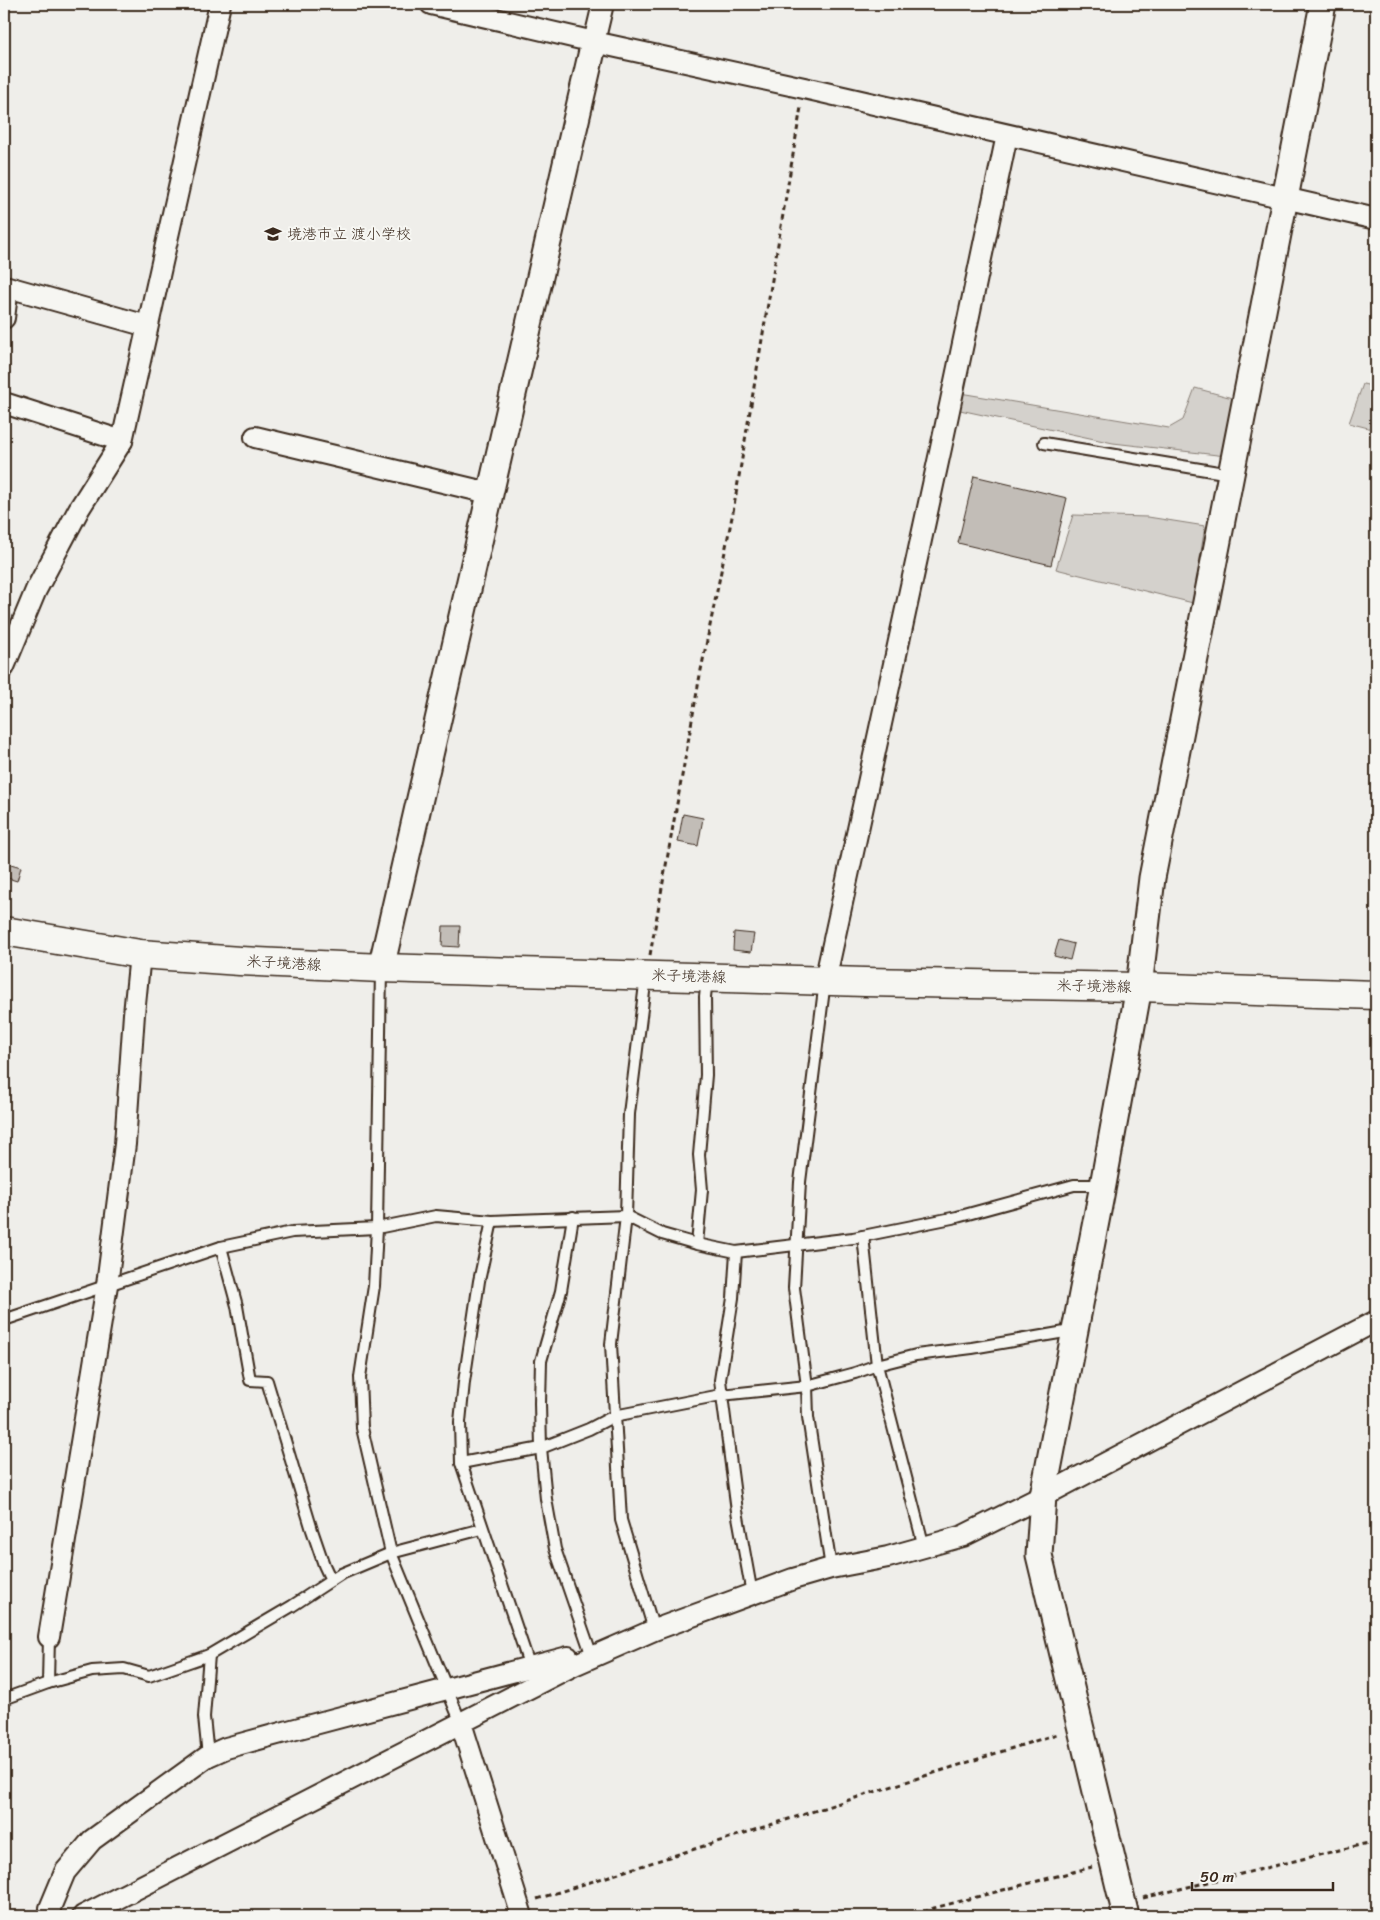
<svg xmlns="http://www.w3.org/2000/svg" width="1380" height="1920" font-family="Sriracha,'Klee One',sans-serif">
	<style>
		.green { fill: #d4d1cc; stroke: #887e75 }
		.building { fill: #c2bdb7; stroke: #3b2a1e }
		.lines { fill: none; stroke-linecap: round; stroke-linejoin: round }
		.service-casing { stroke: #3b2a1e; stroke-width: 14 }
		.minor-casing { stroke: #3b2a1e; stroke-width: 24 }
		.tertiary-casing { stroke: #3b2a1e; stroke-width: 29 }
		.primary-casing { stroke: #3b2a1e; stroke-width: 31 }
		.path { stroke: #3b2a1e; stroke-width: 3; stroke-dasharray: 5 4; stroke-linecap: butt }
		.service { stroke: #f6f6f2; stroke-width: 10 }
		.minor { stroke: #f6f6f2; stroke-width: 20 }
		.tertiary { stroke: #f6f6f2; stroke-width: 25 }
		.primary { stroke: #f6f6f2; stroke-width: 28 }
		.labels { text-anchor: middle; stroke-width: 4; stroke-linejoin: round; paint-order: stroke }
		.poi-label { font-size: 15px; fill: #3b2a1e; stroke: #f6f6f2; text-anchor: start }
		.street-label { font-size: 15px; fill: #3b2a1e; stroke: #f6f6f2 }
	</style>
	<rect width="100%" height="100%" fill="#efeeea"/>
	<filter id="ink" filterUnits="userSpaceOnUse"><feTurbulence type="fractalNoise" baseFrequency=".02" numOctaves="2"/><feDisplacementMap in="SourceGraphic" scale="10" xChannelSelector="R" yChannelSelector="G"/><feConvolveMatrix kernelMatrix="1 2 1 2 8 2 1 2 1" color-interpolation-filters="sRGB"/></filter>
	<g filter="url(#ink)">
		<g class="green">
			<path d="M1363 384 1376 387V430L1349 423Z"/>
			<path d="M1195 388 1236 399 1226 456 1113 443 960 410V393L1169 428 1183 420Z"/>
			<path d="M1073 515 1148 517 1205 526 1193 603 1056 569Z"/>
		</g>
		<g class="building">
			<path d="M974 476 1067 498 1051 565 958 543Z"/>
			<path d="M683 814 703 818 698 846 678 842Z"/>
			<path d="M4 862 21 867 17 881 4 877Z"/>
			<path d="M443 926H460L459 947 442 946Z"/>
			<path d="M734 932 754 934 751 952 733 950Z"/>
			<path d="M1059 940 1074 944 1070 960 1054 956Z"/>
		</g>
		<g class="lines">
			<g class="service-casing">
				<g id="service">
					<path d="M1044 443 1230 474"/>
					<path d="M381 969 377 1228 374 1286 360 1377 362 1428 391 1553 461 1723"/>
					<path d="M646 976 629 1114 626 1216 611 1344 621 1520 654 1630"/>
					<path d="M825 981 800 1182 794 1288 807 1386 808 1417 831 1568"/>
					<path d="M492 1221 479 1281 464 1382 460 1422 461 1463 530 1667"/>
					<path d="M697 1244 702 1190 699 1155 706 1075 705 997 707 979"/>
					<path d="M221 1247 237 1306 250 1380 267 1381 312 1530 324 1565 331 1580"/>
					<path d="M736 1252 733 1298 720 1380 737 1511 752 1594"/>
					<path d="M4 1320 221 1247 292 1232 377 1228 436 1216 492 1221 626 1216 662 1234 697 1244 736 1252 853 1238 957 1217 1074 1185H1103"/>
					<path d="M461 1463 541 1448 540 1403 541 1361 561 1291 573 1217"/>
					<path d="M924 1547 877 1365 916 1355 972 1348 1065 1332 1075 1333"/>
					<path d="M49 1637 48 1683 92 1671 124 1669 149 1676 209 1655"/>
					<path d="M592 1656 555 1549 546 1499 541 1448 589 1429 614 1416 721 1395 807 1386 855 1373 877 1365 863 1236"/>
					<path d="M4 1699 48 1683"/>
					<path d="M208 1756 204 1717 209 1655 292 1606 341 1574 391 1553 482 1529"/>
				</g>
			</g>
			<g class="minor-casing">
				<g id="minor">
					<path d="M431 4 594 42 804 88 1376 219"/>
					<path d="M594 42 603 4"/>
					<path d="M4 318 8 287 147 326"/>
					<path d="M4 403 122 441"/>
					<path d="M255 437 489 493"/>
					<path d="M4 667 36 590 79 509 122 441 220 4"/>
					<path d="M825 981 941 448 1007 135"/>
					<path d="M49 1637 107 1285 125 1144 134 1014 140 954"/>
					<path d="M461 1723 522 1916"/>
					<path d="M50 1916V1908L65 1872 92 1840 208 1756 226 1748 292 1730 568 1657 572 1663"/>
					<path d="M83 1916 574 1665 654 1630 793 1579 831 1568 888 1557 963 1536 1043 1496 1376 1321"/>
				</g>
			</g>
			<g class="tertiary-casing">
				<g id="tertiary">
					<path d="M381 968 594 42"/>
					<path d="M1126 1916 1039 1555 1043 1496 1103 1185 1139 987 1152 878 1323 4"/>
				</g>
			</g>
			<g class="primary-casing">
				<path id="primary" d="M4 931 140 954 240 961 381 968 865 982 1139 987 1376 995"/>
			</g>
			<g class="path">
				<path d="M650 955 700 675 733 512 801 107"/>
				<path d="M1143 1898 1376 1841"/>
				<path d="M537 1899 1060 1733"/>
				<path d="M492 1916 503 1912"/>
				<path d="M915 1916 934 1908 1092 1867"/>
			</g>
			<use href="#service" class="service"/>
			<use href="#minor" class="minor"/>
			<use href="#tertiary" class="tertiary"/>
			<use href="#primary" class="primary"/>
		</g>
	</g>
	<defs>
		<g id="school-bare" transform="scale(1.35)"><path d="M0-5L7-2L0 1L-7-2ZM-4 1L0 2.5L4 1V4Q0 6-4 4Z" fill="#3b2a1e" stroke="#f6f6f2" stroke-width="2.5" paint-order="stroke"/></g>
	</defs>
	<g fill-rule="evenodd">
		<use href="#school-bare" x="273" y="234"/>
	</g>
	<g class="labels">
		<g class="poi-label">
			<text x="287" y="239">境港市立 渡小学校</text>
		</g>
		<g class="street-label">
			<text transform="translate(284 963) rotate(3)" y="5">米子境港線</text>
			<text transform="translate(689 976) rotate(2)" y="5">米子境港線</text>
			<text transform="translate(1094 986) rotate(1)" y="5">米子境港線</text>
		</g>
	</g>
	<rect width="1380" height="1920" fill="none" stroke="#f6f6f2" stroke-width="20"/>
	<rect x="10" y="10" width="1360" height="1900" fill="none" stroke="#3b2a1e" stroke-width="2" filter="url(#ink)"/>
	<path d="M1192 1882v8h141v-8" fill="none" stroke="#3b2a1e" stroke-width="2.5"/>
	<text x="1200" y="1882" font-size="15" fill="#3b2a1e" stroke="#f6f6f2" stroke-width="4" paint-order="stroke">50 m</text>
</svg>
